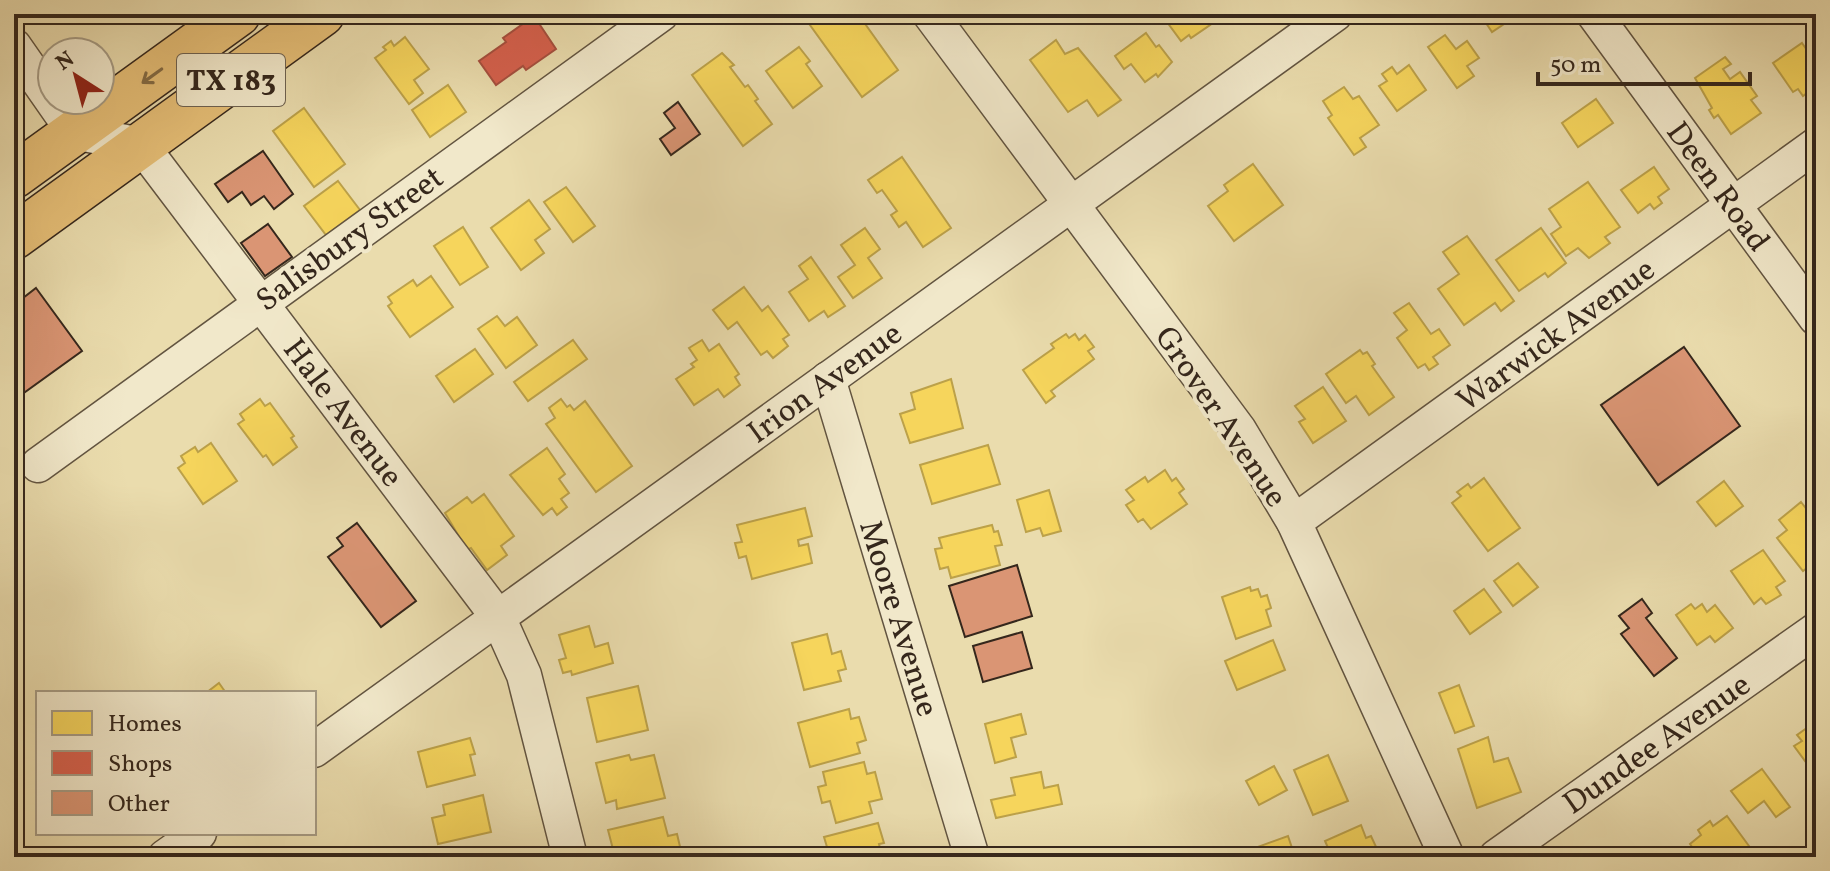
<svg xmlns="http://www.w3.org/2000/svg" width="1830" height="871" font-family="Vollkorn,serif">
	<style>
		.homes { fill: #f6d55c; stroke: #bca149; stroke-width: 2 }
		.shops { fill: #d6604d; stroke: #a64f3e; stroke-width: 2 }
		.building { fill: #da9574; stroke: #35271c; stroke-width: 2 }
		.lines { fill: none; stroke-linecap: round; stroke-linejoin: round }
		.minor-casing { stroke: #625440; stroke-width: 37 }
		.major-casing { stroke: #35271c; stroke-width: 47 }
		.minor { stroke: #f1e8ca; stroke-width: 34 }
		.major { stroke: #e5be76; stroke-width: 44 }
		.oneway { stroke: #846b44 }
		.labels { text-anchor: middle; stroke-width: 8; stroke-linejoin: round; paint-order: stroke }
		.shield { fill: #f1e8ca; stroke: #6d6150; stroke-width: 2 }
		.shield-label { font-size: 30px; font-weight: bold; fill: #35271c }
		.street-label { font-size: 32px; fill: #35271c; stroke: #f1e8ca }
	</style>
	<rect width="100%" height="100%" fill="#eadcad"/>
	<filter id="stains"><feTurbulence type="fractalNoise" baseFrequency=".0025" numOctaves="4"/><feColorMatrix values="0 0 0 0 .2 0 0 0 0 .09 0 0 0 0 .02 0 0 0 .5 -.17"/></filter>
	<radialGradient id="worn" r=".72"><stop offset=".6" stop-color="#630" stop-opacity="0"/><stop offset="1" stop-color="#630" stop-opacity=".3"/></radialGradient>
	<g class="homes">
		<path d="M802 14H858L898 70 862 97Z"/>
		<path d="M1179 14H1219L1207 22 1210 25 1191 38 1189 35 1181 41 1167 22Z"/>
		<path d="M1480 14H1519L1492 32Z"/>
		<path d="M1146 33 1156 47 1159 45 1172 62 1158 77 1156 74 1145 82 1131 64 1124 69 1115 56Z"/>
		<path d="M1445 35 1456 49 1467 41 1479 58 1467 66 1474 76 1457 88 1428 47Z"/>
		<path d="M405 37 429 69 414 80 423 93 409 104 375 58 386 50 383 47 391 41 394 46Z"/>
		<path d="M1056 40 1065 54 1078 48 1121 100 1098 116 1087 100 1068 112 1030 60Z"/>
		<path d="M1802 43 1816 63V72L1810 76 1816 86 1803 96 1798 89 1793 92 1773 63Z"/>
		<path d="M799 47 810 61 806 64 822 86 793 108 766 71Z"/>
		<path d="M722 53 734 65 730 67 745 87 748 85 758 99 755 101 772 124 743 146 692 75Z"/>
		<path d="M1725 57 1731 64 1723 69 1730 79 1740 72 1757 96 1751 100 1761 113 1731 134 1718 115 1714 118 1709 110 1712 108 1695 78Z"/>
		<path d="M1409 65 1426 90 1397 111 1379 86 1387 81 1382 74 1392 67 1397 74Z"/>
		<path d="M448 85 466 112 430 137 412 110Z"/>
		<path d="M1344 87 1353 99 1359 96 1379 125 1360 138 1366 147 1354 155 1328 118 1332 115 1323 101Z"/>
		<path d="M1596 99 1613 123 1578 147 1562 123Z"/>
		<path d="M304 108 345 164 314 187 273 131Z"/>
		<path d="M902 157 951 228 923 247 906 222 899 227 891 215 897 211 882 190 877 193 868 180Z"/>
		<path d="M1253 164 1283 205 1234 241 1208 206 1228 191 1224 185Z"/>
		<path d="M1654 167 1669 189 1658 197 1662 203 1654 209 1650 204 1638 213 1621 190Z"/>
		<path d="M338 181 360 210 326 235 304 206Z"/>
		<path d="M1588 182 1620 227 1605 237 1610 243 1589 258 1578 248 1566 256 1551 234 1561 227 1549 209Z"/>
		<path d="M566 187 595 226 573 242 544 202Z"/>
		<path d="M529 200 550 229 535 240 544 253 521 270 491 228Z"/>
		<path d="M463 227 488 267 460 285 434 246Z"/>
		<path d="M865 228 880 249 868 258 882 278 853 298 838 277 855 265 841 245Z"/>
		<path d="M1541 228 1566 263 1548 277 1545 273 1519 291 1496 260Z"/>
		<path d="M1467 236 1514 301 1501 311 1495 303 1464 325 1438 289 1459 274 1443 252Z"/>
		<path d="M811 257 845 306 828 317 824 311 809 321 789 292 808 279 799 266Z"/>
		<path d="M431 276 453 307 410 337 388 306 392 303 388 297 413 280 417 286Z"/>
		<path d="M744 287 762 311 768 306 789 335 783 339 788 346 773 358 767 351 761 355 737 322 728 329 713 310Z"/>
		<path d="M1409 303 1431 334 1439 329 1450 345 1433 357 1438 364 1429 370 1425 364 1418 368 1397 338 1407 330 1394 313Z"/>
		<path d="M497 316 505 326 517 317 537 345 506 368 478 329Z"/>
		<path d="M1066 334 1069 338 1075 334 1079 340 1085 335 1094 347 1088 351 1094 359 1051 391 1055 396 1046 403 1023 370 1054 348 1051 344Z"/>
		<path d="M573 340 587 359 528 401 514 382Z"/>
		<path d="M702 340 709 351 719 344 739 374 735 377 740 385 724 397 718 389 694 405 676 379 694 367 691 364 697 360 689 348Z"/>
		<path d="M475 349 493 374 454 402 436 376Z"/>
		<path d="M1360 350 1363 354 1367 352 1375 364 1372 366 1394 397 1369 415 1356 396 1346 403 1326 374Z"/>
		<path d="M951 379 963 428 910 443 900 414 915 409 911 393Z"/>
		<path d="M1323 387 1346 421 1313 443 1299 422 1305 419 1295 406Z"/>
		<path d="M260 399 265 406 270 403 294 436 291 438 297 447 273 465 266 455 263 457 238 424 244 420 240 414Z"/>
		<path d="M561 399 567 407 570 405 574 410 585 401 632 466 596 492 546 424 555 418 549 408Z"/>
		<path d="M211 443 237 481 203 504 178 468 185 463 181 456 195 447 198 452Z"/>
		<path d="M988 445 1000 484 932 504 920 465Z"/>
		<path d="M547 448 565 474 559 479 569 493 561 499 567 507 557 515 552 508 543 515 510 475Z"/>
		<path d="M1165 470 1172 481 1176 478 1184 489 1179 493 1187 504 1151 529 1143 519 1138 522 1126 505 1134 500 1126 490 1145 477 1148 482Z"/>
		<path d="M1484 478 1520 528 1488 551 1452 503 1461 496 1457 492 1468 484 1471 488Z"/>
		<path d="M1724 481 1743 506 1716 526 1697 502Z"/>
		<path d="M1049 490 1061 531 1043 536 1040 528 1026 532 1017 500Z"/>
		<path d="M484 494 514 536 501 546 507 555 487 570 471 548 467 550 445 513 467 497 472 503Z"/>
		<path d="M1801 502 1816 521V561L1803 571 1777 538 1787 530 1779 520Z"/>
		<path d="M805 508 812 536 798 540 799 546 808 544 812 563 752 579 746 556 739 558 735 543 742 542 737 525Z"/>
		<path d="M992 525 994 532 998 531 1002 545 995 546 1000 565 951 578 948 567 940 569 935 549 942 548 939 538Z"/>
		<path d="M1763 550 1785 581 1776 587 1781 595 1766 604 1761 598 1754 604 1731 571Z"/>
		<path d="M1518 563 1538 587 1513 606 1494 581Z"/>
		<path d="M1250 587 1251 591 1258 589 1261 597 1267 595 1271 608 1266 610 1271 626 1236 639 1222 597Z"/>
		<path d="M1484 589 1501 612 1470 634 1454 611Z"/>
		<path d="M1691 604 1695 609 1702 604 1707 612 1715 605 1733 628 1715 642 1710 636 1697 645 1676 615Z"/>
		<path d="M589 626 595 647 608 643 613 663 572 675 571 671 563 673 559 660 566 658 559 635Z"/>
		<path d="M827 634 832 654 841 651 846 669 838 671 841 681 804 690 792 643Z"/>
		<path d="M1273 640 1285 670 1237 690 1225 661Z"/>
		<path d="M219 683 226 693H206Z"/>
		<path d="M1459 685 1474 726 1455 733 1439 693Z"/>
		<path d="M638 686 648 730 597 742 587 698Z"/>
		<path d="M849 709 851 719 859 717 866 740 857 743 860 753 810 767 798 723Z"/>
		<path d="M1021 714 1026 734 1011 738 1016 757 995 763 985 724Z"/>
		<path d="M1811 725 1816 731V776L1794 746 1802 741 1797 735Z"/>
		<path d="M1488 737 1494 762 1508 758 1521 792 1477 808 1458 749Z"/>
		<path d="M470 738 475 754 470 755 475 775 427 787 418 752Z"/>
		<path d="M629 755 631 760 654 755 665 798 617 809 616 800 606 803 596 763Z"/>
		<path d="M1328 755 1348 801 1313 815 1294 770Z"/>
		<path d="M864 762 867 774 875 772 882 799 869 802 872 813 836 823 830 801 822 803 818 787 826 785 823 772Z"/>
		<path d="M1274 766 1287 790 1259 805 1246 781Z"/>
		<path d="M1762 769 1790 807 1776 817 1764 801 1748 813 1731 791Z"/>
		<path d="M1041 772 1044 788 1058 785 1062 804 996 818 991 800 1015 795 1011 778Z"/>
		<path d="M483 795 491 832 438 844 432 818 445 815 443 805Z"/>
		<path d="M1727 816 1757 857H1699L1690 844 1701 835 1698 830 1710 821 1713 826Z"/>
		<path d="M663 817 668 836 677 834 682 855 615 857 608 830Z"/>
		<path d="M878 823 884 843 879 844 882 857 891 855 892 857H830L824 837Z"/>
		<path d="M1361 825 1366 838 1371 836 1377 849 1372 851 1375 857H1332L1325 841Z"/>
		<path d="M1288 836 1292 848 1282 852 1283 857H1255L1252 849Z"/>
	</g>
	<path class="shops" d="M534 16 556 49 526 70 523 66 496 85 479 61 506 42 503 38Z"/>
	<g class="building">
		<path d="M678 102 700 134 671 155 660 139 675 128 664 113Z"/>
		<path d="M263 151 293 194 274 209 264 196 251 205 242 192 228 202 215 184Z"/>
		<path d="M268 224 292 257 265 276 241 243Z"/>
		<path d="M36 288 82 351 14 400V305Z"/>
		<path d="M1684 347 1740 426 1658 485 1601 405Z"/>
		<path d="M357 523 416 601 381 627 328 557 343 546 337 538Z"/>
		<path d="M1017 565 1032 616 965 637 949 586Z"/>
		<path d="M1642 599 1652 613 1646 618 1677 658 1654 676 1621 634 1629 628 1619 616Z"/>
		<path d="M1022 632 1032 668 983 682 973 646Z"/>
	</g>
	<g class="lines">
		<g class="minor-casing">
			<g id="minor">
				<path d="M930 14 1239 430 1294 522 1447 857"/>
				<path d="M1594 14 1816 318"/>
				<path d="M14 46 74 132 141 145 498 617 524 675 570 857"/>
				<path d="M828 379 972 857"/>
				<path d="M38 465 661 14"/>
				<path d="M1294 522 1816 145"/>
				<path d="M314 750 1335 14"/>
				<path d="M165 857 199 833"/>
				<path d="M1496 857 1816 630"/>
			</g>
		</g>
		<g class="major-casing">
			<g id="major">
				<path d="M14 176 238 14"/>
				<path d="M14 237 322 14"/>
			</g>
		</g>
		<use href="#minor" class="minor"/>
		<use href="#major" class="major"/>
	</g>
	<defs><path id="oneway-shaft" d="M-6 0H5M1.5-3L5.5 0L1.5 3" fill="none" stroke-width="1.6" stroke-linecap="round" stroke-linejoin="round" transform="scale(2)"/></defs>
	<use class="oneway" href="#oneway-shaft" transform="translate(152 76) rotate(144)"/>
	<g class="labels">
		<rect class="shield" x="177" y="54" width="108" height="52" rx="6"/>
		<g class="shield-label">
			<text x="231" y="90">TX 183</text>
		</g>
		<g class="street-label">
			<text transform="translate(1719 186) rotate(54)" y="11">Deen Road</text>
			<text transform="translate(349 238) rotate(-36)" y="11">Salisbury Street</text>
			<text transform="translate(1555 334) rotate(-36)" y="11">Warwick Avenue</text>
			<text transform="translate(824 382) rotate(-36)" y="11">Irion Avenue</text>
			<text transform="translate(344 412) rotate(53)" y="11">Hale Avenue</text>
			<text transform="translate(1222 416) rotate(56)" y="11">Grover Avenue</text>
			<text transform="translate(900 618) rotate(73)" y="11">Moore Avenue</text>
			<text transform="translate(1656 743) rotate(-35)" y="11">Dundee Avenue</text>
		</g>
	</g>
	<rect width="1830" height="871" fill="none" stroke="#eadcad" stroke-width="48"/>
	<rect x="16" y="16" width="1798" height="839" fill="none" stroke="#35271c" stroke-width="4"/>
	<rect x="24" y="24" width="1782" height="823" fill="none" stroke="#35271c" stroke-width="2"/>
	<rect x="36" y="691" width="280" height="144" fill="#f1e8ca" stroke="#a69b84" stroke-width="2"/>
	<rect x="52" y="711" width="40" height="24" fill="#f6d55c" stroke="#a69b84" stroke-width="2"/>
	<text x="108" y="731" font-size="24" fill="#35271c">Homes</text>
	<rect x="52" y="751" width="40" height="24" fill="#d6604d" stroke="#a69b84" stroke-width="2"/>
	<text x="108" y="771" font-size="24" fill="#35271c">Shops</text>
	<rect x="52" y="791" width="40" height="24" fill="#da9574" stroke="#a69b84" stroke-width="2"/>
	<text x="108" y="811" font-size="24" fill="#35271c">Other</text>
	<g transform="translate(76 76) rotate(324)"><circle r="38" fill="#f1e8ca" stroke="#a69b84" stroke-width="2"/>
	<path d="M0-6L14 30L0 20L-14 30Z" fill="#8f2418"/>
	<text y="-12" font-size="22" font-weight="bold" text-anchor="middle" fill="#35271c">N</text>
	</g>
	<path d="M1538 72v12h212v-12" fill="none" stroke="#35271c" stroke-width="4"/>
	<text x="1550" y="72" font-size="24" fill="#35271c" stroke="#f1e8ca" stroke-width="6" paint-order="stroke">50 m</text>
	<rect width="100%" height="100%" filter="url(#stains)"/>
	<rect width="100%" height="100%" fill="url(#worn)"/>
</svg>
